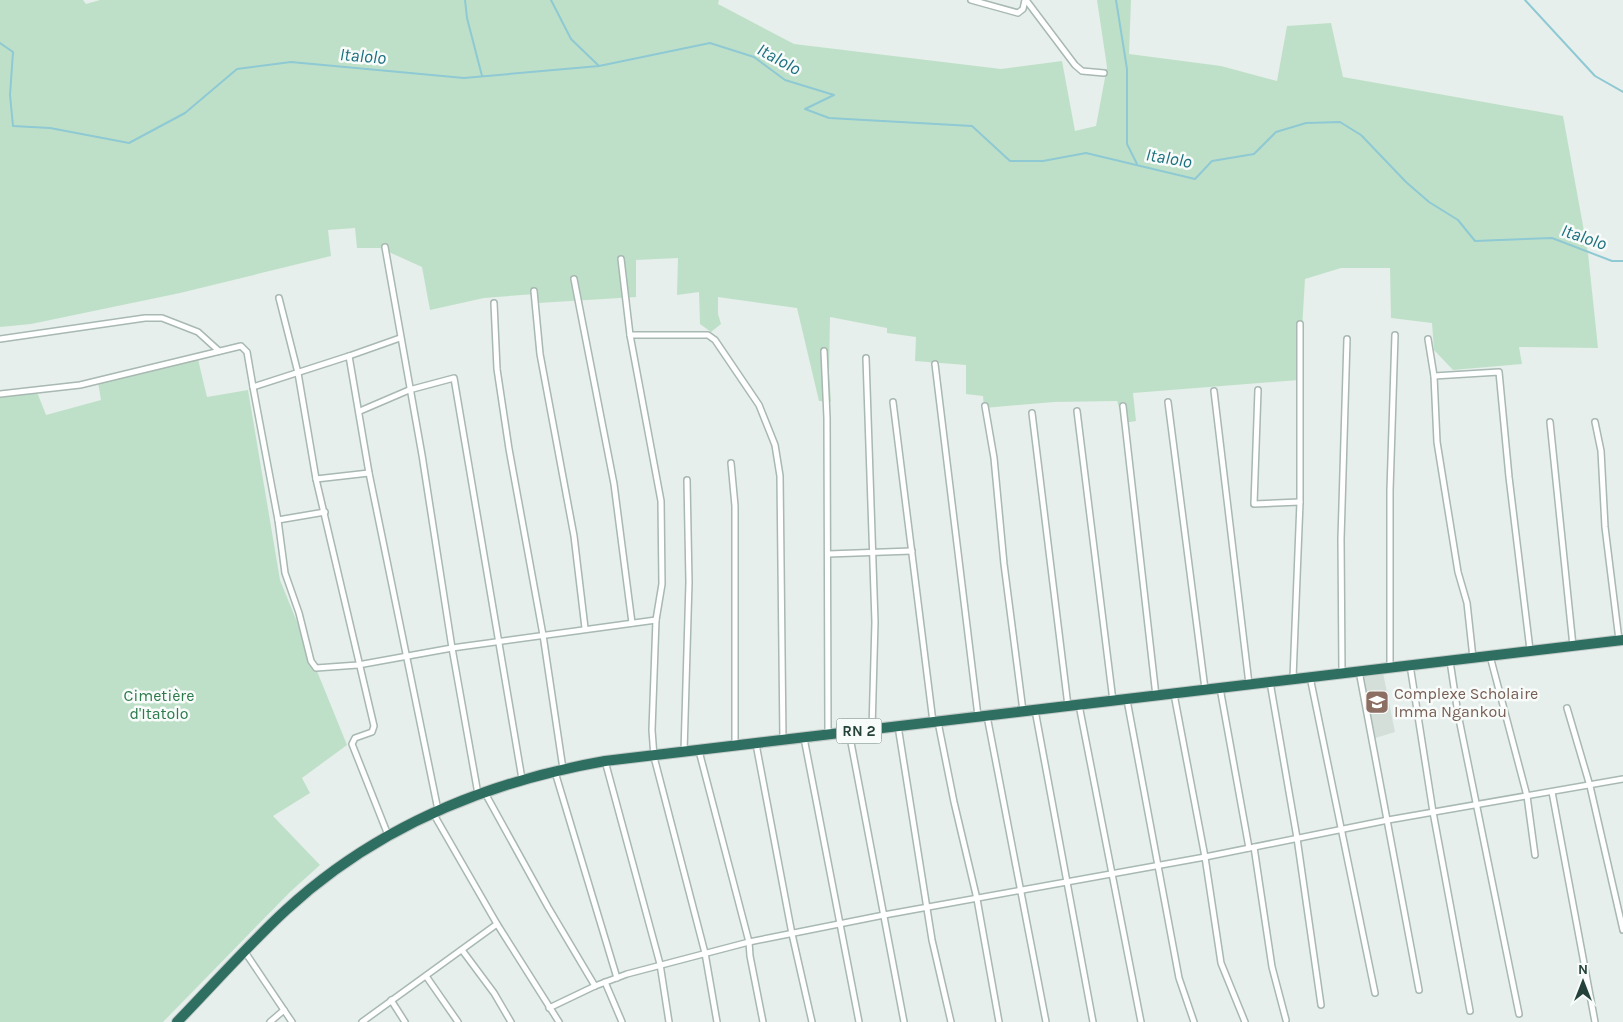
<svg xmlns="http://www.w3.org/2000/svg" width="1623" height="1022" font-family="Karla,sans-serif">
	<style>
		.built { fill: #d4dfda }
		.green { fill: #bfe0c8 }
		.lines { fill: none; stroke-linecap: round; stroke-linejoin: round }
		.stream { stroke: #8ec9d4; stroke-width: 2 }
		.street-casing { stroke: #a8b8b2; stroke-width: 8 }
		.highway-casing { stroke: #c2cac8; stroke-width: 12 }
		.street { stroke: #fff; stroke-width: 5 }
		.highway { stroke: #2f6f62; stroke-width: 10 }
		.labels { text-anchor: middle; stroke-width: 5; stroke-linejoin: round; paint-order: stroke }
		.shield { fill: #f7fbf9; stroke: #637a73; stroke-width: 1 }
		.shield-label { font-size: 15px; font-weight: bold; fill: #24423a }
		.education-label { font-size: 16px; fill: #785e54; stroke: #f7fbf9; text-anchor: start }
		.park-label { font-size: 16px; fill: #2d7a4b; stroke: #f7fbf9 }
		.water-label { font-size: 18px; font-style: italic; fill: #1c6f80; stroke: #f7fbf9 }
	</style>
	<rect width="100%" height="100%" fill="#e6efeb"/>
	<path class="built" d="M1382 668 1395 732 1372 739 1358 671Z"/>
	<g class="green">
		<path d="M0 0H83L86 4 100 0H719L718 4 794 44 1001 69 1062 61 1075 131 1096 126 1107 67 1097 0H1131L1129 54 1221 66 1277 81 1287 26 1331 23 1343 77 1563 116 1588 253 1598 348 1519 347 1522 364 1453 370 1434 350 1432 323 1391 318 1390 268H1341L1305 279 1299 380 1133 393 1136 421 1124 423 1117 401 1054 402 984 408 983 396 966 394V365L915 361 916 337 887 333V328L830 317 829 373 831 402 819 401 797 308 718 297V314L721 324 711 332 700 324 699 292 677 295 678 258 636 260V297L538 303 535 294 484 298 430 310 422 267 380 248H357L355 228 328 230 331 256 180 293 31 324 0 327Z"/>
		<path d="M197 355 207 397 248 390 280 580 347 745 302 778 310 793 273 816 320 865 290 892 163 1022H0V395L37 392 46 415 101 400 98 382Z"/>
	</g>
	<g class="lines">
		<g class="stream">
			<path d="M465 0 467 18 482 76"/>
			<path d="M551 0 571 39 599 66"/>
			<path d="M1116 0 1127 69V144L1137 164"/>
			<path d="M1525 0 1595 76 1623 92"/>
			<path d="M0 43 13 52 10 95 13 126 50 128 129 143 185 113 237 69 291 62 464 78 599 66 710 43 754 57 785 80 834 95 805 109 829 118 972 126 1010 161H1043L1086 153 1195 179 1212 161 1254 154 1276 132 1306 123 1340 122 1361 135 1406 182 1429 202 1458 220 1475 241 1552 238 1612 261H1623"/>
		</g>
		<g class="street-casing">
			<g id="street">
				<path d="M971 0 1018 13 1023 9 1025 0"/>
				<path d="M1026 0 1075 65 1082 71 1104 73"/>
				<path d="M385 247 422 455 452 648 478 794"/>
				<path d="M621 259 630 335 661 501 662 584 656 620 652 730 654 757 705 953 717 1022"/>
				<path d="M574 279 614 484 632 623"/>
				<path d="M534 291 540 354 574 536 585 628"/>
				<path d="M279 298 298 373 316 479 374 726 372 732 355 738 352 744 388 835"/>
				<path d="M494 303 497 369 509 449 543 635 563 769"/>
				<path d="M630 335H708L715 340 759 405 775 445 780 476 783 740"/>
				<path d="M0 339 145 318H162L198 332 219 351"/>
				<path d="M1428 339 1434 376 1437 442 1458 572 1467 603 1473 658"/>
				<path d="M824 351 827 418 828 734"/>
				<path d="M349 356 369 473 438 810"/>
				<path d="M866 358 875 622 872 729"/>
				<path d="M935 364 978 716"/>
				<path d="M1434 376 1499 372 1509 477 1530 650"/>
				<path d="M253 387 278 520 285 573 299 613 311 661 316 668 358 665 452 648 656 620"/>
				<path d="M1258 390 1254 504 1300 502"/>
				<path d="M1214 391 1249 684"/>
				<path d="M0 394 80 385 241 346 247 352 253 387 349 356 400 338"/>
				<path d="M893 402 933 722"/>
				<path d="M1168 402 1205 689"/>
				<path d="M985 406 994 458 1004 564 1023 711"/>
				<path d="M1123 406 1156 696"/>
				<path d="M360 411 409 390 454 378 522 779"/>
				<path d="M1077 411 1113 701"/>
				<path d="M1032 413 1068 706"/>
				<path d="M1550 422 1573 646"/>
				<path d="M1595 422 1601 451 1605 527 1619 640"/>
				<path d="M731 463 735 506V745"/>
				<path d="M316 479 369 473"/>
				<path d="M278 520 325 512"/>
				<path d="M828 554 912 551"/>
				<path d="M1490 656 1527 796 1535 855"/>
				<path d="M1450 661 1458 714 1519 1014"/>
				<path d="M1410 665 1433 812 1470 1011"/>
				<path d="M1390 667V490L1395 335"/>
				<path d="M1359 671 1419 990"/>
				<path d="M1342 672 1341 539 1347 339"/>
				<path d="M1310 677 1375 993"/>
				<path d="M1293 678 1300 502V324"/>
				<path d="M1270 682 1297 838 1321 1005"/>
				<path d="M1220 688 1249 848"/>
				<path d="M1174 694 1205 857 1221 963 1245 1022"/>
				<path d="M1127 700 1179 978 1194 1022"/>
				<path d="M1079 705 1141 1022"/>
				<path d="M1567 708 1590 786 1623 930"/>
				<path d="M1035 710 1093 1022"/>
				<path d="M987 716 1046 1022"/>
				<path d="M938 722 954 802 977 899 999 1022"/>
				<path d="M898 726 932 940 951 1022"/>
				<path d="M849 732 904 1022"/>
				<path d="M804 738 859 1022"/>
				<path d="M756 744 792 934 812 1022"/>
				<path d="M699 751 749 942 750 956 763 1022"/>
				<path d="M684 752 689 582 687 480"/>
				<path d="M605 761 660 964 669 1022"/>
				<path d="M555 772 617 978"/>
				<path d="M1552 792 1595 1022"/>
				<path d="M485 793 548 907 595 986"/>
				<path d="M433 813 497 924 559 1022"/>
				<path d="M1254 847 1272 967 1286 1020"/>
				<path d="M462 950 494 993 511 1022"/>
				<path d="M245 952 292 1022"/>
				<path d="M426 976 458 1022"/>
				<path d="M605 982 622 1022"/>
				<path d="M391 1000 405 1022"/>
				<path d="M549 1008 595 986 627 974 749 942 884 915 1205 857 1388 820 1623 779"/>
				<path d="M270 1022 284 1010"/>
				<path d="M362 1022 497 924"/>
			</g>
		</g>
		<g class="highway-casing">
			<path id="highway" d="M177 1022C213 985 248 945 286 910 375 828 486 782 605 761L1623 640"/>
		</g>
		<use href="#street" class="street"/>
		<use href="#highway" class="highway"/>
	</g>
	<defs>
		<g id="university-square" transform="scale(1.25)"><rect x="-9" y="-9" width="18" height="18" rx="4" fill="#8d6e63" stroke="#f7fbf9"/><path d="M0-5L7-2L0 1L-7-2ZM-4 1L0 2.5L4 1V4Q0 6-4 4Z" fill="#fff"/></g>
	</defs>
	<g fill-rule="evenodd">
		<use href="#university-square" x="1377" y="702"/>
	</g>
	<g class="labels">
		<rect class="shield" x="836.5" y="718.5" width="45" height="25" rx="4"/>
		<g class="shield-label">
			<text x="859" y="736">RN 2</text>
		</g>
		<g class="education-label">
			<text x="1394" y="699">Complexe Scholaire<tspan x="1394" dy="18">Imma Ngankou</tspan></text>
		</g>
		<g class="park-label">
			<text x="159" y="701">Cimetière<tspan x="159" dy="18">d'Itatolo</tspan></text>
		</g>
		<g class="water-label">
			<text transform="translate(363 56) rotate(5)" y="6">Italolo</text>
			<text transform="translate(779 59) rotate(29)" y="6">Italolo</text>
			<text transform="translate(1169 158) rotate(10)" y="6">Italolo</text>
			<text transform="translate(1584 237) rotate(19)" y="6">Italolo</text>
		</g>
	</g>
	<g transform="translate(1583 982)" stroke="#f7fbf9" stroke-width="4" paint-order="stroke">
	<path d="M0-4L9 19L0 12L-9 19Z" fill="#24423a"/>
	<text y="-8" font-size="14" font-weight="bold" text-anchor="middle" fill="#24423a">N</text>
	</g>
</svg>
